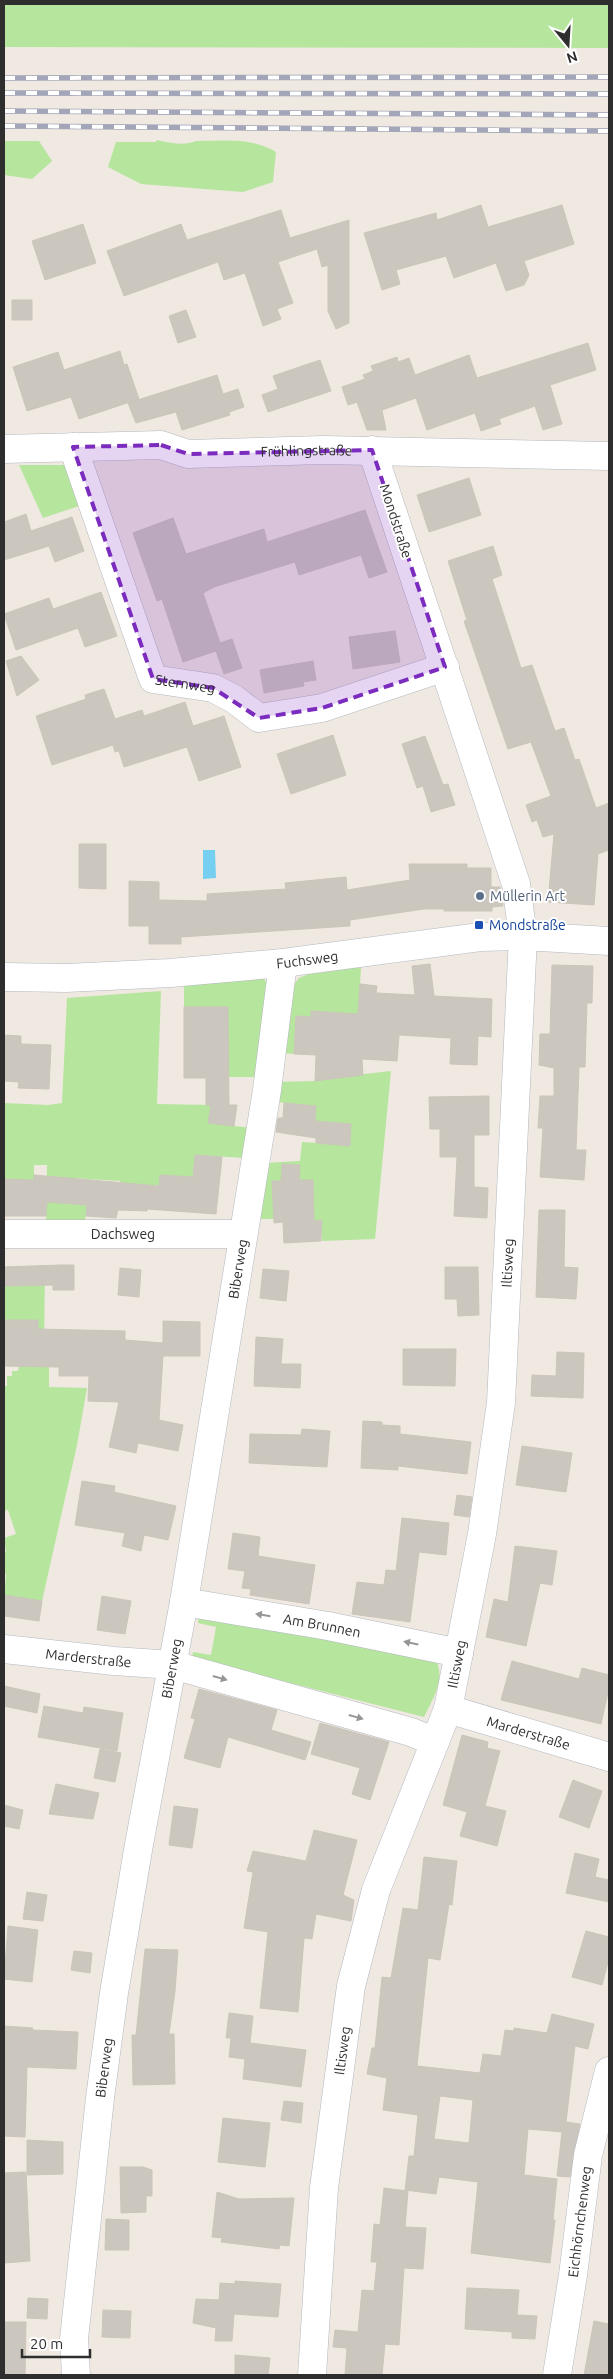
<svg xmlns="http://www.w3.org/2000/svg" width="613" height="2379" font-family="Ubuntu,sans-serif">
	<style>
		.green { fill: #b6e59e }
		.water { fill: #75cff0 }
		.building { fill: #cbc7bf; stroke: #cbc5ba; fill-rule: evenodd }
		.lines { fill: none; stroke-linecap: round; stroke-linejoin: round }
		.minor-casing { stroke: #b4b7c1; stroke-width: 29 }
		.minor { stroke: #fff; stroke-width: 28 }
		.rail-casing { stroke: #a3a6b8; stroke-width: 5.5 }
		.rail { stroke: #fff; stroke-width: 4; stroke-dasharray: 11; stroke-linecap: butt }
		.oneway { fill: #969696 }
		.marked { fill: #7b2cbf; fill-opacity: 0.2; stroke: #7b2cbf; stroke-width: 4; stroke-dasharray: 10 6; stroke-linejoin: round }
		.service-dot { fill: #5c6f8a; stroke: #fff; stroke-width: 2 }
		.transit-dot { fill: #1a4fb4; stroke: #fff; stroke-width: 2 }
		.labels { text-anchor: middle; stroke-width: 4; stroke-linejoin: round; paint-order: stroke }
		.street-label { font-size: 14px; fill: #2e2e2e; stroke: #fff }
		.service-label { font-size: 14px; fill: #4e5e75; stroke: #fff; text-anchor: start }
		.transit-label { font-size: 14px; fill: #164399; stroke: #fff; text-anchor: start }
	</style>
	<rect width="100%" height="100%" fill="#efe9e1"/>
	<g class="green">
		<path d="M4 4H609V48L4 47Z"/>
		<path d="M157 140C169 143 184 146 196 141 223 141 252 137 276 152L273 182 243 192 141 184 108 167 116 142H156Z"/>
		<path d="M4 141H39L52 161 32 179 4 175Z"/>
		<path d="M19 465H70L85 504 43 518Z"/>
		<path d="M361 967 355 1075 391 1071 375 1239 322 1241V1221H314L313 1180 272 1181 274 1219H257L264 1163 300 1161 302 1142 350 1145 351 1124 315 1121 316 1106 275 1102 278 1082 315 1081 330 1012 312 1011 311 1017 296 1016 294 1054 283 1053 292 987 299 978 309 974Z"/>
		<path d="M261 977 267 982 259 1077H228V1007H184V984Z"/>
		<path d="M161 991 157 1104 211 1105 208 1123 252 1128 245 1158 195 1155 193 1177 160 1175 159 1185H149L148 1188 119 1187 120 1181 73 1178 72 1204 87 1205 84 1229H46L47 1165H34V1180L4 1179V1103L48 1105 62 1103 67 998Z"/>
		<path d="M45 1266 44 1349H38V1320H4V1286L28 1285Z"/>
		<path d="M19 1366 49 1367V1387L87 1388 77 1445 42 1601 22 1598 21 1606 4 1603 6 1574 4 1573V1553L6 1552 4 1538 16 1534 8 1510 4 1511V1386H7V1376H12V1371H18Z"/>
		<path d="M199 1613 436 1661C446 1679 432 1701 424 1717L192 1658 193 1652 211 1655 216 1627 198 1623Z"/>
	</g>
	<path class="water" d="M203 850H215L216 878 203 879Z"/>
	<g class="building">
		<path d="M481 205 488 227 562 205 574 244 524 261 529 275 524 285 506 291 496 263 454 278 446 256 396 270 400 284 382 290 364 233 436 213 437 220Z"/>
		<path d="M281 210 290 238 349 220V323L336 329 328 311V265L322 267 317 249 278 262 293 303 277 309 281 319 263 326 245 273 224 280 218 262 124 296 107 251 181 224 187 240Z"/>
		<path d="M83 224 96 263 45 280 32 241Z"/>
		<rect x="12" y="300" width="20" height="20"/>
		<path d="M186 310 196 337 178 343 169 316Z"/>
		<path d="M588 343 596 370 550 385 562 424 543 430 535 406 499 419 501 424 481 431 475 413 427 430 416 398 382 410 386 430H367L357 402 348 405 342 387 365 379 363 375 373 371 371 366 397 357 398 362 409 358 415 375 469 355 477 378Z"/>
		<path d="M120 351 124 365 127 364 139 399 79 419 71 397 27 411 13 367 58 352 64 370Z"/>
		<path d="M320 360 331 391 268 412 262 395 278 389 273 376Z"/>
		<path d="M217 375 223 394 238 389 244 407 229 412 230 415 182 430 176 412 136 423 128 403Z"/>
		<path d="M469 478 481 515 429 532 417 495Z"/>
		<path d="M365 510 387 572 369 578 361 555 299 575 295 562 214 587 203 593 220 643 232 639 242 668 224 674 216 651 183 662 162 599 157 601 133 533 173 518 186 554 264 529 267 542Z"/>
		<path d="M26 514 31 531 72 517 84 551 55 562 49 546 4 560V522Z"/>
		<path d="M493 546 502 575 492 579 521 668 532 665 555 731 564 728 575 760 579 759 596 808 609 803V850L598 854 594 905 548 902 554 834 543 837 537 820 532 822 526 805 551 796 531 742 508 749 464 621 467 620 448 561Z"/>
		<path d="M101 592 117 636 85 647 78 628 16 650 4 614 49 598 53 609Z"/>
		<path d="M395 631 400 662 353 669 349 637Z"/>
		<path d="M21 656 39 680 17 696 6 661Z"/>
		<path d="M313 661 316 680 303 682 304 686 264 693 260 670Z"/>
		<path d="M104 689 115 719 142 710 144 716 185 702 193 726 224 716 241 767 199 781 187 747 124 767 119 751 115 752 113 745 52 765 36 716 86 699 85 695Z"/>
		<path d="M333 735 346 775 291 794 277 754Z"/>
		<path d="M425 736 443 785 448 784 455 805 431 812 423 786 417 788 402 744Z"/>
		<path d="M79 844H106V889L79 888Z"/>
		<path d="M409 864H467V868H491V887H500L503 906 492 907V911H444V909H424L350 920V926L181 937V944H149V926H129V881L159 882V900L207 901V894L286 889 285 883 346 877 347 890 410 880Z"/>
		<path d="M430 964 434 996 492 999 491 1037 478 1036 477 1065 450 1064 451 1038 399 1035 397 1061 362 1059 363 1075 315 1081 316 1055 294 1054 296 1016 311 1017V1011L358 1014 360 984 377 986 376 993 415 995 412 966Z"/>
		<path d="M552 965 593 966 592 1003H587L585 1067H579L576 1150H586L584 1180 540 1177 543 1128H538L540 1096H554V1068L539 1065 540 1034H550Z"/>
		<path d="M184 1007H228L229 1105H237L234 1126 208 1123 211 1105H206V1078H184Z"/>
		<path d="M4 1035 21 1036V1044L51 1045 49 1089 18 1088 19 1082 4 1081Z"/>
		<path d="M489 1096V1135H474V1187L488 1188 487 1218 454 1216 457 1157H440V1129H430L429 1097Z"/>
		<path d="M284 1103 316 1106 315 1121 351 1124 350 1146 316 1143V1138L276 1132 278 1118H283Z"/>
		<path d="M195 1155 222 1157 216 1214 147 1209V1211L118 1210 116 1218 86 1216 87 1205 47 1202 46 1216H4V1179L34 1180V1175L159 1186 160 1175 193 1177Z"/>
		<path d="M282 1164 300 1165 299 1180H313L314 1221 322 1220 321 1241 284 1243 283 1222 274 1223 272 1181H281Z"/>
		<path d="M539 1210H565L564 1267 578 1268 576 1299 536 1297Z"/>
		<path d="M61 1265H74V1290H53V1285L4 1286V1267Z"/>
		<path d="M445 1267H478L479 1315 458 1316 457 1299H445Z"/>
		<path d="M120 1268 141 1270 139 1297 118 1295Z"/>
		<path d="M263 1269 289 1271 286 1301 260 1298Z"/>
		<path d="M4 1320H38V1329L125 1331V1340L163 1343V1321L200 1322V1356H163L159 1420 183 1425 178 1451 138 1443 136 1453 109 1447 119 1402 88 1401 89 1376H59V1367L4 1366Z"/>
		<path d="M256 1337 283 1339 281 1364H301L300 1388 254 1386Z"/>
		<path d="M403 1349H456L455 1386 403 1385Z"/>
		<path d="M557 1352 584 1353 583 1398 531 1396 532 1375 556 1376Z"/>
		<path d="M363 1421 382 1422V1425L400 1426V1434L471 1442 467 1474 398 1466V1470L361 1468Z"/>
		<path d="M302 1429 330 1431 327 1467 249 1463 250 1434 301 1435Z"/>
		<path d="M522 1446 572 1453 566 1492 516 1485Z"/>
		<path d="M82 1481 115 1486 114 1492 176 1506 168 1540 144 1535 141 1551 122 1546 125 1533 75 1525Z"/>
		<path d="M457 1495 472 1497 469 1517 454 1515Z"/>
		<path d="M402 1518 449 1523 446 1555 419 1552 410 1622 352 1614 357 1582 384 1585 386 1570 396 1571Z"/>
		<path d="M233 1533 260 1537 258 1556 315 1565 309 1604 250 1595 251 1589 242 1588 245 1571 228 1569Z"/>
		<path d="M515 1546 557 1551 552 1585 540 1583 526 1646 486 1637 494 1599 508 1602Z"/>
		<path d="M4 1595 42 1601 39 1621 4 1616Z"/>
		<path d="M102 1596 131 1601 125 1634 97 1630Z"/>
		<path d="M512 1661 579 1679 582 1668 609 1675V1688L601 1724 501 1700Z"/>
		<path d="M4 1686 40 1694 37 1713 4 1706Z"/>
		<path d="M199 1689 277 1710 271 1730 311 1742 305 1760 228 1737 220 1768 184 1758 195 1719 191 1718Z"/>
		<path d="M44 1706 83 1713 84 1707 123 1713 117 1751 38 1737Z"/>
		<path d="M320 1723 389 1742 370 1800 352 1794 360 1768 311 1754Z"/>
		<path d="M462 1735 488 1742 487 1748 500 1751 485 1806 506 1811 497 1846 460 1836 467 1812 443 1805Z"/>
		<path d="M100 1749 121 1753 115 1782 94 1778Z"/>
		<path d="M573 1780 602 1791 589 1828 559 1817Z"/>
		<path d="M56 1784 99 1793 93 1819 49 1814Z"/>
		<path d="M4 1805 23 1810 19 1829 4 1826Z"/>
		<path d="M174 1806 198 1809 192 1848 169 1845Z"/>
		<path d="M314 1830 357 1840 343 1895 354 1900 351 1921 316 1914 312 1939 304 1938 298 2012 260 2008 268 1932 244 1928 253 1872 247 1871 253 1851 306 1861Z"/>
		<path d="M575 1853 599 1859 595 1877 609 1880V1902L566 1893Z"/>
		<path d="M424 1857 457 1861 452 1905 449 1904 440 1960 428 1958 417 2066 480 2073 483 2054 501 2056 505 2030 514 2031V2028L547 2033 552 2014 594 2024 588 2049 575 2046 566 2122 580 2124 570 2177 557 2176 562 2132 528 2129 524 2175 557 2179 553 2220H555L550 2263 471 2253 478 2182 439 2177 436 2194 405 2190 409 2156H414L418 2115 383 2110 387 2078 367 2074 372 2048H375L382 1977 391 1978 403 1908 418 1910ZM440 2096 473 2100 469 2143 434 2139Z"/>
		<path d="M27 1892 47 1895 43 1921 23 1919Z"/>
		<path d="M8 1926 38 1930 32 1982 4 1979Z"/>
		<path d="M586 1931 609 1937V1958L602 1985 572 1977Z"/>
		<path d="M145 1949 178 1950 175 1991 169 2034H174L175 2084 133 2085 132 2035H136Z"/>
		<path d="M74 1951 92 1953 90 1973 71 1970Z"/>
		<path d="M229 2013 253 2016 250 2043 306 2050 301 2087 243 2079 245 2059 229 2057 231 2038H226Z"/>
		<path d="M4 2026 33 2028 32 2030 78 2032 76 2069 27 2067 25 2137 4 2136Z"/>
		<path d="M284 2101 303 2103 301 2123 281 2120Z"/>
		<path d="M223 2118 270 2123 265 2167 218 2162Z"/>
		<path d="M27 2140 63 2142V2174L27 2175Z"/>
		<path d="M120 2167H143L152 2170V2196H146V2212L121 2213Z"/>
		<path d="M26 2172 30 2261 4 2263V2173Z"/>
		<path d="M384 2188 408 2191 405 2227 426 2228 423 2269 404 2268 399 2345 385 2344 382 2375H345L347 2348 333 2347 335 2330 358 2332 362 2290 374 2291 377 2262H371L374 2224 380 2225Z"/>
		<path d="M217 2192 239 2199 294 2198 289 2246 280 2245 279 2249 221 2242 222 2238 212 2237Z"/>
		<path d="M106 2219 129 2220V2250H105Z"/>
		<path d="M235 2281 281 2284 278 2317 234 2314 232 2341H215L216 2328 193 2323 196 2299 219 2300 220 2283 235 2284Z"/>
		<path d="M467 2288 519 2290 517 2315 537 2316 535 2339 512 2338V2332L465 2329Z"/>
		<path d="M28 2298 48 2299 47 2319 27 2318Z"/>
		<path d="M103 2310 131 2311 130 2338 102 2337Z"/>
		<path d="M594 2321 609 2324V2375H584Z"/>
		<path d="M4 2322H26L25 2375H4Z"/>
		<path d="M235 2355 270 2358 268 2375H235Z"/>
	</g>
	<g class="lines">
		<g class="minor-casing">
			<g id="minor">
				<path id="s1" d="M73 447 153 679 213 688 234 699 259 718 322 708 445 667"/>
				<path id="s2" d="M4 449 161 445 188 454 323 450 609 456"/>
				<path id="s3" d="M4 977 66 978 170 973 283 963 480 937 523 936 609 941"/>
				<path id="s4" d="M4 1234H242"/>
				<path id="s5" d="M184 1602 328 1626 459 1653"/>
				<path id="s6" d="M4 1649 114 1661 173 1665 411 1732 435 1742"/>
				<path id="s7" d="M448 1709 609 1757"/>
				<path id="s8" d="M76 2375 74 2339 100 2098 114 1993 138 1850 184 1602 267 1090 283 963"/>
				<path id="s9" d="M312 2375 324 2188 351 1986 376 1890 448 1709 482 1534 501 1403 523 936 516 884 372 450"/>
				<path id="s10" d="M557 2375 573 2275 588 2155 609 2071"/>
			</g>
		</g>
		<use href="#minor" class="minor"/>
		<g class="rail-casing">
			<g id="rail">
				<path d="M4 78 609 77"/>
				<path d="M4 93 609 94"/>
				<path d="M4 111 609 115"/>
				<path d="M4 126 609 131"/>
			</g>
		</g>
		<use href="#rail" class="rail"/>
	</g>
	<defs><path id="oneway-solid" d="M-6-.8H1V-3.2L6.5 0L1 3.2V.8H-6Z" transform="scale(1.25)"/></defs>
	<g class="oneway">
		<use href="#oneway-solid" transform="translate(263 1615) rotate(-171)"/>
		<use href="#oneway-solid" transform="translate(411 1643) rotate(-168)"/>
		<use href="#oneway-solid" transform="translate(220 1678) rotate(16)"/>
		<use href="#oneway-solid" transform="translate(356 1717) rotate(16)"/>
	</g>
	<path class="marked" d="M161 445 188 454 372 450 445 667 322 708 259 718 213 688 153 679 73 447Z"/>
	<circle class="service-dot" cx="480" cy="896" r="5"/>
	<rect class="transit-dot" x="474" y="920" width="10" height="10" rx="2.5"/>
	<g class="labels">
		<g class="street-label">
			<text dy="5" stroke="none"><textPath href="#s2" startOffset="304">Frühlingstraße</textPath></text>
			<text transform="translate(396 521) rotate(72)" y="5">Mondstraße</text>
			<text dy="5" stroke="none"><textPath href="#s1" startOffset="278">Sternweg</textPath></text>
			<text dy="5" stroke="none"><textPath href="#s3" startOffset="304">Fuchsweg</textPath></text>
			<text dy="5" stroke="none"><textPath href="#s4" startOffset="119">Dachsweg</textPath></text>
			<text dy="5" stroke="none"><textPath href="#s9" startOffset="1136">Iltisweg</textPath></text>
			<text dy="5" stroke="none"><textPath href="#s8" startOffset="1119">Biberweg</textPath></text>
			<text dy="5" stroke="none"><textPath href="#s5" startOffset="140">Am Brunnen</textPath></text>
			<text dy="5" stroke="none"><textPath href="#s6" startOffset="85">Marderstraße</textPath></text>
			<text dy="5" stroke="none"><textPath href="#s9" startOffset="731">Iltisweg</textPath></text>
			<text dy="5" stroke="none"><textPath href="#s8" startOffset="714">Biberweg</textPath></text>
			<text dy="5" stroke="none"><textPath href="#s7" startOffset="84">Marderstraße</textPath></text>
			<text dy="5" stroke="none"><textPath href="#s9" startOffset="326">Iltisweg</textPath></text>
			<text dy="5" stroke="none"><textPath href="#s8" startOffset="309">Biberweg</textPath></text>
			<text dy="5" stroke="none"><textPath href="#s10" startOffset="155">Eichhörnchenweg</textPath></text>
		</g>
		<g class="service-label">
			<text x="490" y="901">Müllerin Art</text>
		</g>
		<g class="transit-label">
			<text x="489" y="930">Mondstraße</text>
		</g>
	</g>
	<rect width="613" height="2379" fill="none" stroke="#2e2e2e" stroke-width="10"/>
	<g transform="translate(568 45) rotate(162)" stroke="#ffffff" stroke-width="4" paint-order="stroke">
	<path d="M0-4L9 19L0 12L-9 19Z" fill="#2e2e2e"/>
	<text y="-8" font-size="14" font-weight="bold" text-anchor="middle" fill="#2e2e2e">N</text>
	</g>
	<path d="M22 2349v8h68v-8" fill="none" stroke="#2e2e2e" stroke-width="2.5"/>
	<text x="30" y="2349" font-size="15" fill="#2e2e2e" stroke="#ffffff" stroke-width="4" paint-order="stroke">20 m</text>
</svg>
